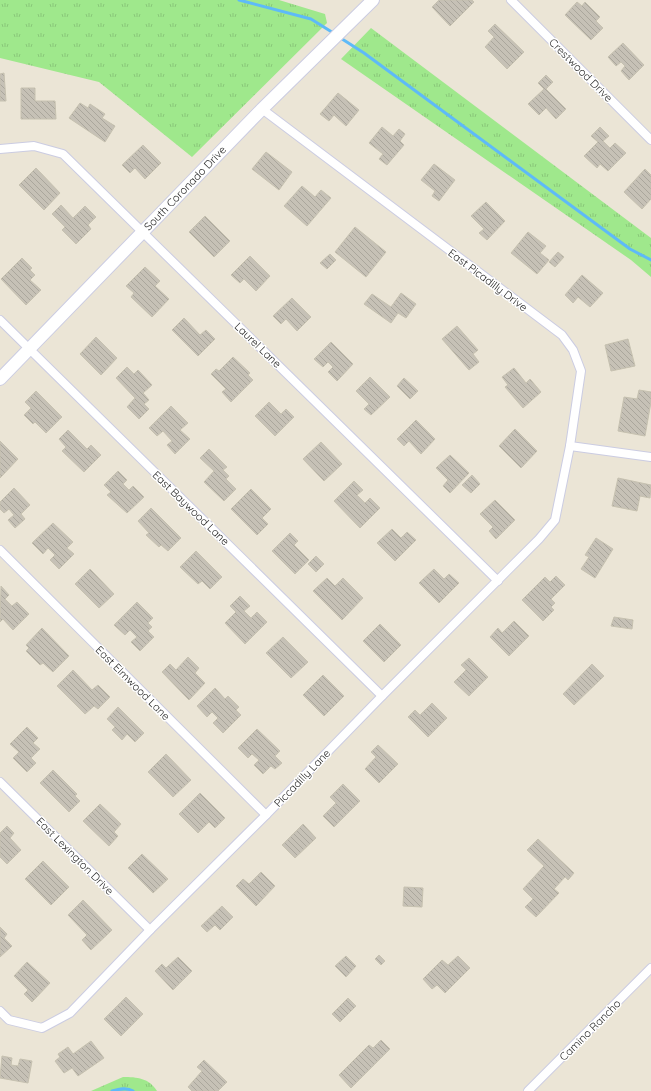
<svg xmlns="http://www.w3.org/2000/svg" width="651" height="1091" font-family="Quicksand,sans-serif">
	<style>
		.grass { fill: url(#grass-tufts) }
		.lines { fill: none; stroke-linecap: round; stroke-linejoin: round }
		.stream { stroke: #5ebaf8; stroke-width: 3 }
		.building { fill: url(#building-back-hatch); stroke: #c6c1b0 }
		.street-casing { stroke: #cbcce2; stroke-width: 10 }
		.secondary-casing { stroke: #cbcce2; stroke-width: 14 }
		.street { stroke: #fff; stroke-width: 8 }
		.secondary { stroke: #fff; stroke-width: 12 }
		.labels { text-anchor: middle; stroke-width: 3; stroke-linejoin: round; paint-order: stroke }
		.street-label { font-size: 11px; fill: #272727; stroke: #fff }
	</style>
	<defs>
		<pattern id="grass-tufts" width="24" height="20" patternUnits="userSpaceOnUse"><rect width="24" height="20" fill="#9fe88c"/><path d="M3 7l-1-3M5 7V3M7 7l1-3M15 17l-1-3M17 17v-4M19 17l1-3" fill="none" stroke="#89c779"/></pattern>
		<pattern id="building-back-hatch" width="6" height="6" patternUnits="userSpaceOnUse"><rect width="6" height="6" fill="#c6c1b6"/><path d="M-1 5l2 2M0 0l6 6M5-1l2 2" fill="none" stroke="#aaa69c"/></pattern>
	</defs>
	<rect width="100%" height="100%" fill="#ebe5d6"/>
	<g class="grass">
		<path d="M0 0H279L325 14 327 23 192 157 99 82 0 58Z"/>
		<path d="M371 28 651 238V277L631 260 341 59Z"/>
		<path d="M123 1077C137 1077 149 1078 157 1091H91Z"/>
	</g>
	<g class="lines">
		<g class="stream">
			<path d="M239 0 311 19 335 34"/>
			<path d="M339 37 364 53 630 249 651 260"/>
			<path d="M112 1091C119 1089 127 1087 133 1091"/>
		</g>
	</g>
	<g class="building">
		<path d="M439 0H472L474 2 450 26 432 7Z"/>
		<path d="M577 2 582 6 585 2 600 17 596 21 603 28 591 40 565 15Z"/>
		<path d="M495 24 524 52 507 69 485 47 494 37 488 31Z"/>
		<path d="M623 43 644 65 629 80 621 71 625 66 621 62 616 66 608 57Z"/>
		<path d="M4 73 6 101H0V74Z"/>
		<path d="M546 75 553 82 546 89 566 109 556 119 546 108 539 115 528 104 544 89 538 83Z"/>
		<path d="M21 88H35V101H55L56 119H21Z"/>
		<path d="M338 93 359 110 346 126 334 115 329 121 320 114Z"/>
		<path d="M80 103 88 108 90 104 105 114 102 118 115 126 105 142 69 118Z"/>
		<path d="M382 127 393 136 399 129 405 134 400 141 404 145 387 165 379 159 383 154 369 143Z"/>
		<path d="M600 127 609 136 603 141 610 148 615 143 626 153 608 171 600 164 597 168 584 156 598 142 591 136Z"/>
		<path d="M143 145 161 163 145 179 135 168 130 173 122 165Z"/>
		<path d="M266 152 292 172 279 190 252 169Z"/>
		<path d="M434 164 455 180 439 201 432 196 435 191 421 180Z"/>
		<path d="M36 168 60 193 44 210 19 185Z"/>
		<path d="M645 169 651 175V199L642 209 624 192Z"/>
		<path d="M302 186 315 197 321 190 331 198 307 226 284 206Z"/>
		<path d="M486 202 505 221 487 240 479 233 484 229 471 216Z"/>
		<path d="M61 205 73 218 85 206 96 217 88 225 91 229 76 244 62 230 65 227 52 214Z"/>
		<path d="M205 216 230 241 214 257 189 232Z"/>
		<path d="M355 227 386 252 366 277 335 252Z"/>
		<path d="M528 232 546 246 540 253 549 260 537 274 511 253Z"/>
		<path d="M558 252 564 257 555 267 549 262Z"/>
		<path d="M330 254 336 260 327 269 320 263Z"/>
		<path d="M250 256 270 276 256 291 244 279 240 283 231 275Z"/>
		<path d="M22 258 32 268 30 270 35 275 30 280 41 290 26 305 1 279Z"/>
		<path d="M145 267 160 281 155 286 169 299 152 317 131 297 134 293 126 286Z"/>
		<path d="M582 275 603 293 590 307 578 297 573 303 565 295Z"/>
		<path d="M401 293 416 304 406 318 398 313 391 323 364 304 372 294 391 307Z"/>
		<path d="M292 298 311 317 297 331 286 319 281 324 273 316Z"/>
		<path d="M184 318 200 335 206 330 215 339 198 356 172 330Z"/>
		<path d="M457 326 478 350 473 354 479 362 469 370 442 339Z"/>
		<path d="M96 337 117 358 101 375 80 354Z"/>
		<path d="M628 339 635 366 611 371 605 345Z"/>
		<path d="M331 342 353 364 337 381 328 372 333 367 328 362 323 367 314 359Z"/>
		<path d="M233 357 250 373 248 375 253 380 231 402 222 392 226 389 211 374 216 369 219 371Z"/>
		<path d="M127 367 134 374 138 370 152 385 143 393 149 400 144 404 149 409 139 419 127 407 135 398 116 378Z"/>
		<path d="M514 368 526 383 530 379 541 392 523 408 505 387 508 385 502 377Z"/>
		<path d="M370 377 390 397 371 415 364 409 369 404 356 391Z"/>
		<path d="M404 378 418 391 410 399 397 386Z"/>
		<path d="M639 390 651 392V402L645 436 618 431 624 397 637 399Z"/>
		<path d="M36 391 62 417 46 433 35 422 33 424 24 415 31 408 25 402Z"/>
		<path d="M269 402 281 414 286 409 294 417 275 436 255 416Z"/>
		<path d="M171 406 188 423 180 430 190 439 175 454 167 445 172 441 163 431 157 436 149 428Z"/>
		<path d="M416 420 435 439 421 454 409 441 404 446 397 439Z"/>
		<path d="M515 429 537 451 521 468 499 446Z"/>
		<path d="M68 430 87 449 91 445 101 455 84 472 62 451 66 447 59 439Z"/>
		<path d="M0 441 18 459 0 478Z"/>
		<path d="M321 442 342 464 324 481 303 459Z"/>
		<path d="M209 449 227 467 223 470 229 476 226 479 236 489 224 501 204 482 214 471 200 458Z"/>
		<path d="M450 455 469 473 450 493 443 486 448 480 436 468Z"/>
		<path d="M118 471 127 480 123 484 129 490 133 486 144 497 127 513 107 495 111 492 104 485Z"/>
		<path d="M472 475 480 484 471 493 462 485Z"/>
		<path d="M618 478 651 485 650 498 640 496 637 511 612 506Z"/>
		<path d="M354 481 363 490 357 495 365 503 370 498 380 508 360 528 334 501Z"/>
		<path d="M14 488 30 505 21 514 25 519 15 528 8 520 14 515 9 509 4 513 0 509V502Z"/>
		<path d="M251 489 271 509 262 518 268 524 257 535 231 509Z"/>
		<path d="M495 500 515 520 496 539 489 531 493 527 480 514Z"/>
		<path d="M151 508 181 538 168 551 161 545 159 547 146 535 149 533 138 521Z"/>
		<path d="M53 523 73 542 67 548 74 554 59 569 50 560 55 555 48 548 43 554 32 543Z"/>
		<path d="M392 529 401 538 407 532 416 540 395 561 377 543Z"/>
		<path d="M290 533 298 541 294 545 309 560 295 574 272 551Z"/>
		<path d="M596 538 613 549 595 578 581 569 589 557 585 555Z"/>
		<path d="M196 551 222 577 210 589 202 581 198 584 180 567Z"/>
		<path d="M316 556 324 564 316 572 308 564Z"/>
		<path d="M90 569 114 594 99 608 75 584Z"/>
		<path d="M434 569 444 579 449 574 459 583 439 603 419 583Z"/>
		<path d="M556 576 565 585 551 599 555 603 551 607 554 610 543 621 522 600 545 577 550 582Z"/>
		<path d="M327 578 335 586 343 578 363 598 342 620 313 591Z"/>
		<path d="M1 586 9 595 5 599 12 606 17 602 29 614 13 630 3 619 0 622Z"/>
		<path d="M240 596 250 606 244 611 251 618 257 612 267 622 245 644 225 623 236 612 230 606Z"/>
		<path d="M137 602 153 618 148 623 152 627 148 631 154 637 140 651 131 642 137 637 130 630 125 635 114 625Z"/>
		<path d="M614 617 633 620 632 629 611 626Z"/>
		<path d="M514 621 529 636 509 656 490 637 498 628 502 633Z"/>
		<path d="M380 624 401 645 384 662 363 641Z"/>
		<path d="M42 628 69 656 53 672 43 663 40 665 26 651 29 648 26 645Z"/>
		<path d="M283 637 308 662 291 678 266 653Z"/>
		<path d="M188 657 199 668 195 673 205 683 189 700 162 672 170 664 176 670Z"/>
		<path d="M469 658 488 677 469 696 454 682 466 670 461 665Z"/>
		<path d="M592 664 604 676 574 705 563 694Z"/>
		<path d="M73 670 92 690 98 685 110 697 98 709 94 706 85 714 57 686Z"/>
		<path d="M323 675 344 696 324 716 303 695Z"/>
		<path d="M215 688 225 699 228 696 239 707 236 710 241 715 223 733 213 723 218 718 212 712 207 717 197 706Z"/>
		<path d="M432 703 447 718 428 737 408 717 415 710 420 715Z"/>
		<path d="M118 707 144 733 135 742 127 734 122 740 112 730 115 727 107 719Z"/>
		<path d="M27 727 38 738 33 743 40 749 31 758 36 763 27 772 13 758 19 752 10 744Z"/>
		<path d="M257 729 280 751 275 756 282 763 275 769 271 766 263 774 254 765 259 760 252 754 248 758 238 748Z"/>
		<path d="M378 745 398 764 379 783 365 769 376 757 371 752Z"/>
		<path d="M166 754 191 780 173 797 148 772Z"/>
		<path d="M53 770 77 794 75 796 80 801 69 812 40 783Z"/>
		<path d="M343 784 360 801 334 827 323 816 336 803 330 797Z"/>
		<path d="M200 793 225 818 215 828 209 822 198 833 179 814Z"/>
		<path d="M100 804 121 824 114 832 118 836 109 846 83 821Z"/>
		<path d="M303 824 316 838 295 858 282 845Z"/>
		<path d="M7 826 14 833 10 838 21 850 7 864 0 857V833Z"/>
		<path d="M538 839 574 873 568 880 565 877 554 889 559 893 536 917 525 907 533 899 523 889 544 866 527 850Z"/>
		<path d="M142 854 168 879 153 893 128 868Z"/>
		<path d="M43 861 69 887 51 905 25 879Z"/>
		<path d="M261 872 275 886 256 906 236 886 243 879 249 884Z"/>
		<path d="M404 887 423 888 422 907 403 906Z"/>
		<path d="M83 900 112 930 91 950 82 940 87 935 68 915Z"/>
		<path d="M222 906 233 917 220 930 215 925 207 932 201 926Z"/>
		<path d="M0 927 7 934 4 938 12 946 0 957Z"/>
		<path d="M379 955 385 961 381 965 375 959Z"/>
		<path d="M346 956 356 966 346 977 335 966Z"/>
		<path d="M458 956 470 968 445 993 437 985 432 989 423 979 442 960 448 965Z"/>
		<path d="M178 957 192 971 173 990 155 971 162 964 166 968Z"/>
		<path d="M27 962 50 983 32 1002 24 994 28 990 14 976Z"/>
		<path d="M126 997 143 1014 121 1036 104 1019Z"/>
		<path d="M348 998 356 1006 340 1022 332 1014Z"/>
		<path d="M381 1040 390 1049 351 1088 339 1075 369 1045 373 1048Z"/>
		<path d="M91 1041 104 1058 78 1076 72 1068 64 1073 55 1061 60 1057 58 1054 68 1047 73 1054Z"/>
		<path d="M2 1056 12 1058 11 1065 18 1066 20 1059 32 1061 28 1083 0 1078Z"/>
		<path d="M204 1060 227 1082 218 1091H192L188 1087 202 1071 197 1067Z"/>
	</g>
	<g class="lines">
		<g class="street-casing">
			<g id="street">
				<path d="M511 0 651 140"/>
				<path d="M0 149 34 146 63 154 498 581"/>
				<path d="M0 320 382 696"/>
				<path d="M570 446 651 457"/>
				<path d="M0 550 266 815"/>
				<path d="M0 782 150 930"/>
				<path d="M0 1011 9 1020 42 1028 70 1013 150 930 266 815 382 696 539 539 555 520 570 446 581 371 573 350 562 335 262 109"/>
				<path d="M528 1091 651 968"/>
			</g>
		</g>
		<g class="secondary-casing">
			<path id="secondary" d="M0 379 262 109 373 0"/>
		</g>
		<use href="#street" class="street"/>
		<use href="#secondary" class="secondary"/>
	</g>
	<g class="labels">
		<g class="street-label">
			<text transform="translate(581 70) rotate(45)" y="4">Crestwood Drive</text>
			<text transform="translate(185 188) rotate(-46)" y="4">South Coronado Drive</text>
			<text transform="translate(488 280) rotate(37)" y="4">East Picadilly Drive</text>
			<text transform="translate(258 345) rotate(44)" y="4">Laurel Lane</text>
			<text transform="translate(191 508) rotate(44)" y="4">East Baywood Lane</text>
			<text transform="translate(133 683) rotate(45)" y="4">East Elmwood Lane</text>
			<text transform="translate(302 778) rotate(-46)" y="4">Piccadilly Lane</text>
			<text transform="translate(75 856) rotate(45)" y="4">East Lexington Drive</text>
			<text transform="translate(590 1030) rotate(-45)" y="4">Camino Rancho</text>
		</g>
	</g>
</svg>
